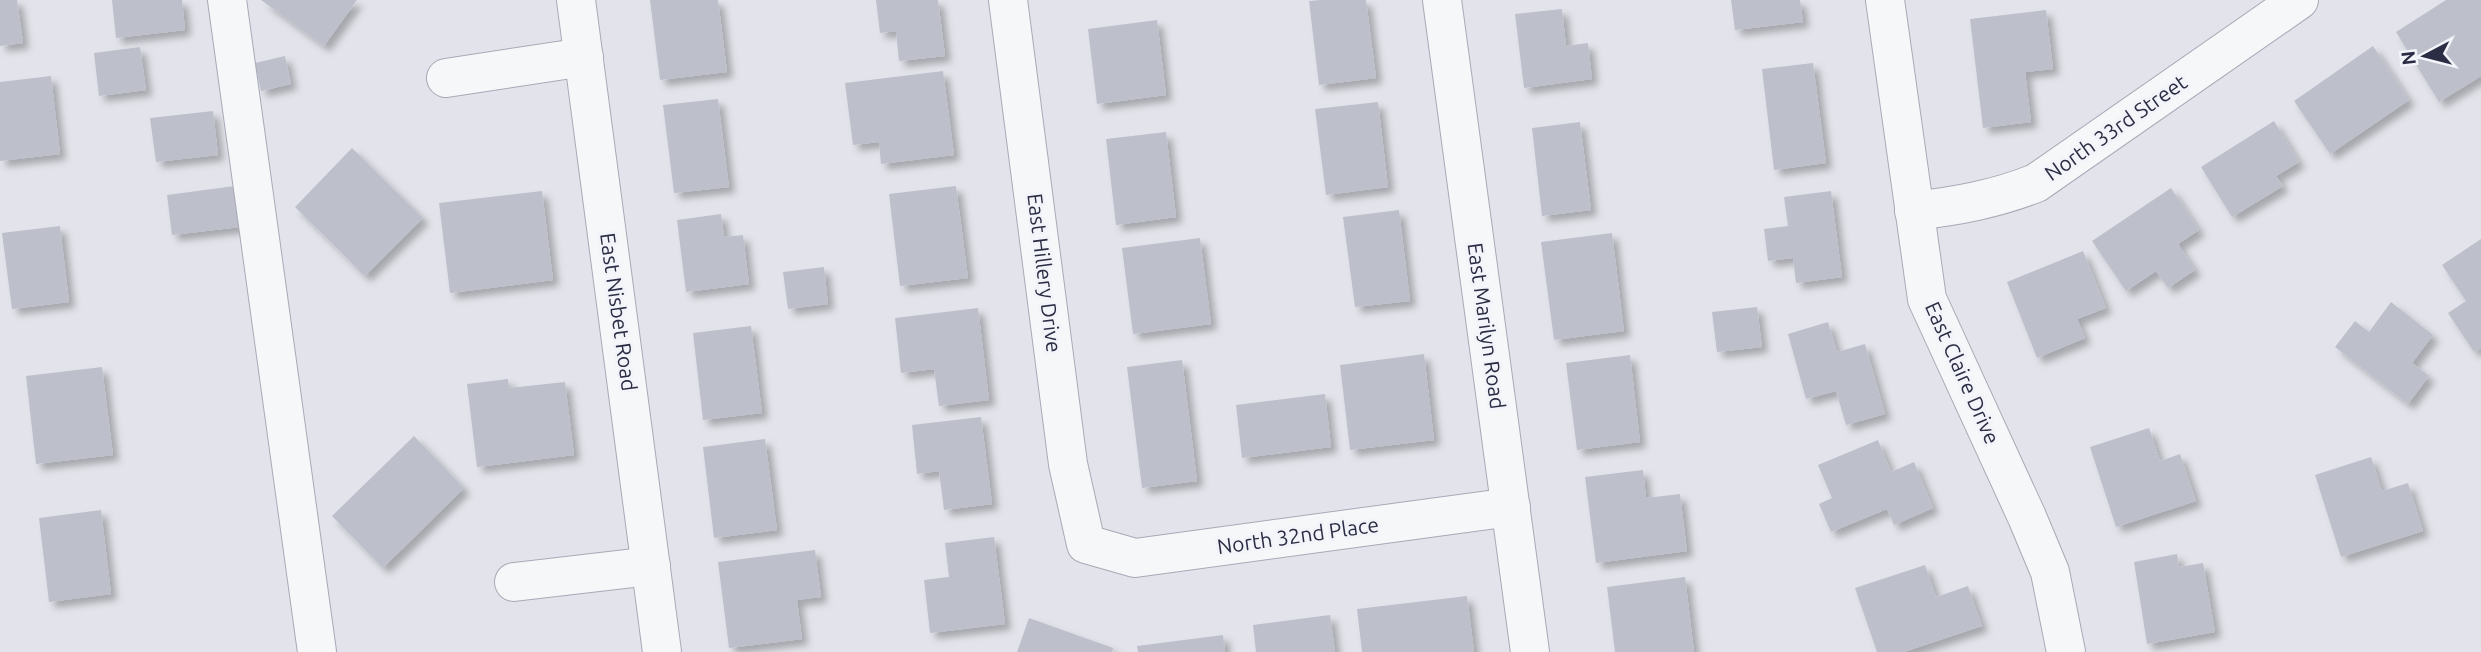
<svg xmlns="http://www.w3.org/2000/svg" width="2481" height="652" font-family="Ubuntu,sans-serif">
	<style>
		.building { fill: #bdbfcb; filter: url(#shadow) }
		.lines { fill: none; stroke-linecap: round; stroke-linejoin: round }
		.minor-casing { stroke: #a8a9b6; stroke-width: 40 }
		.minor { stroke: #f6f7f9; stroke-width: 38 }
		.labels { text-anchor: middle; stroke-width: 6; stroke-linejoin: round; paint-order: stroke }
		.street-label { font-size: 21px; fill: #2b2d44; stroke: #f3f4f9 }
	</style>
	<defs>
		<filter id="shadow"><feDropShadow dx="6" dy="6" stdDeviation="3.5" flood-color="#0004"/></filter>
	</defs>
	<rect width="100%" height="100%" fill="#e3e4eb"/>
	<g class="building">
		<path d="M0 0H17L23 43 0 46Z"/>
		<path d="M112 0H182L185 30 116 38Z"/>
		<path d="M261 0H357L324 46Z"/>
		<path d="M650 0H718L727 72 660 80Z"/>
		<path d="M876 0H938L945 56 899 61 896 31 880 33Z"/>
		<path d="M1321 0H1366L1376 78 1319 85 1309 1Z"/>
		<path d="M1731 0H1800L1803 22 1735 30Z"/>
		<path d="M2446 0H2481V76L2439 102 2396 32Z"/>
		<path d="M1562 9 1566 46 1588 43 1592 79 1524 88 1515 14Z"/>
		<path d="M2046 10 2053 69 2025 72 2031 122 1983 128 1970 19Z"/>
		<path d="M1157 20 1166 95 1097 104 1088 29Z"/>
		<path d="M2373 46 2409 100 2330 154 2294 101Z"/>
		<path d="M140 47 146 90 99 96 94 53Z"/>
		<path d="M285 56 291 84 261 91 255 63Z"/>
		<path d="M1813 63 1826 163 1774 170 1762 69Z"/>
		<path d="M943 71 954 155 881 164 879 142 853 145 845 83Z"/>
		<path d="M51 76 60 154 0 161V82Z"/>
		<path d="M718 99 729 187 674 193 663 105Z"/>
		<path d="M1378 102 1388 187 1326 195 1315 109Z"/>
		<path d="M213 111 218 155 156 162 150 118Z"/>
		<path d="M2274 121 2299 162 2276 176 2283 186 2232 217 2201 167Z"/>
		<path d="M1580 122 1591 210 1542 216 1532 128Z"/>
		<path d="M1166 132 1176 217 1116 225 1106 139Z"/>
		<path d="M352 148 423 218 365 276 295 207Z"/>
		<path d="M235 186 240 227 172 235 167 195Z"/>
		<path d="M956 186 968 278 900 286 889 194Z"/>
		<path d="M2171 188 2199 230 2178 244 2195 270 2168 288 2156 271 2126 291 2092 241Z"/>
		<path d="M542 191 553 280 450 293 439 203Z"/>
		<path d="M1831 191 1842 277 1796 283 1793 258 1768 261 1764 229 1788 226 1784 197Z"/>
		<path d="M1399 210 1410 301 1355 307 1343 217Z"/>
		<path d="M721 214 724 237 743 235 749 284 686 292 677 220Z"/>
		<path d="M60 226 69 302 12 309 2 233Z"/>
		<path d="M1612 233 1624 331 1554 340 1541 242Z"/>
		<path d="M1200 238 1211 324 1133 334 1122 248Z"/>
		<path d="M2481 239V348L2474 352 2448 313 2466 301 2442 265Z"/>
		<path d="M2083 251 2106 308 2077 319 2085 338 2037 358 2007 282Z"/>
		<path d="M824 267 828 304 788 309 783 272Z"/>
		<path d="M2391 302 2433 335 2412 363 2429 376 2408 404 2335 347 2355 321 2369 332Z"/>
		<path d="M1757 307 1762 347 1717 352 1712 312Z"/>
		<path d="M978 308 989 400 939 406 934 369 901 373 895 318Z"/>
		<path d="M1828 322 1837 352 1865 344 1885 414 1846 425 1836 391 1806 399 1788 334Z"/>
		<path d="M751 326 762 413 703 420 693 333Z"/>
		<path d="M1424 354 1434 440 1350 450 1340 365Z"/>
		<path d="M1630 355 1640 442 1577 450 1566 363Z"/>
		<path d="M1182 360 1197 481 1142 488 1127 367Z"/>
		<path d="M102 367 113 455 36 464 26 376Z"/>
		<path d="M508 379 509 388 565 382 574 455 477 467 467 384Z"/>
		<path d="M1325 394 1331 447 1242 458 1236 405Z"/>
		<path d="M981 417 992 504 944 510 939 471 917 474 912 425Z"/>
		<path d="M2149 428 2160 461 2180 454 2196 501 2116 527 2090 447Z"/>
		<path d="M414 436 464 488 383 568 332 516Z"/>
		<path d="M765 439 777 530 714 538 703 447Z"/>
		<path d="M1878 440 1891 472 1914 462 1933 508 1894 525 1887 509 1831 532 1819 504 1832 498 1818 465Z"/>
		<path d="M2371 457 2382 491 2408 483 2423 531 2341 557 2315 475Z"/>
		<path d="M1643 470 1646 498 1680 494 1687 551 1596 563 1585 477Z"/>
		<path d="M101 510 111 594 49 602 39 518Z"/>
		<path d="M994 537 1005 624 930 633 924 580 949 577 945 543Z"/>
		<path d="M815 550 821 597 797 600 802 639 729 648 718 562Z"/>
		<path d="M2177 554 2179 567 2203 563 2215 632 2147 644 2134 562Z"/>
		<path d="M1925 565 1936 597 1968 586 1982 626 1904 652H1877L1855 588Z"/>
		<path d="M1685 577 1694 652H1615L1607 587Z"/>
		<path d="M1467 596 1474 652H1362L1357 609Z"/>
		<path d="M1330 615 1335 652H1256L1253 625Z"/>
		<path d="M1029 618 1113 648 1112 652H1017Z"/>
		<path d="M1223 635 1225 652H1138L1137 646Z"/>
	</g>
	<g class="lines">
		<g class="minor-casing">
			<g id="minor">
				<path d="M227 0 317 652"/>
				<path d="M576 0 662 652"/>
				<path d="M1008 0 1068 464 1086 544 1135 558 1511 507"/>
				<path d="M1442 0 1530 652"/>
				<path d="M1885 0 1927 299 2027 517 2050 572 2066 652"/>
				<path d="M446 78 584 57"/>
				<path d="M1914 211C1957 206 1996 199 2036 183L2299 0"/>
				<path d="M514 582 651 566"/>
			</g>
		</g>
		<use href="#minor" class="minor"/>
	</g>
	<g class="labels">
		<g class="street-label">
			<text transform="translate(2116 128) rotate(-35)" y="7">North 33rd Street</text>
			<text transform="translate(1044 273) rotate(83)" y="7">East Hillery Drive</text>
			<text transform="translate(618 312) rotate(82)" y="7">East Nisbet Road</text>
			<text transform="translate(1486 326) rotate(82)" y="7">East Marilyn Road</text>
			<text transform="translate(1962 373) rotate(66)" y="7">East Claire Drive</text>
			<text transform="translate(1298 536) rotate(-8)" y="7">North 32nd Place</text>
		</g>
	</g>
	<g transform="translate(2425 56) rotate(263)" stroke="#f3f4f9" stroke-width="5" paint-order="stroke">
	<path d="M0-5L12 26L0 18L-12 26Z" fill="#2b2d44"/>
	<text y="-10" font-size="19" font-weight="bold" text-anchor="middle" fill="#2b2d44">N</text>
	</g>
</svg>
